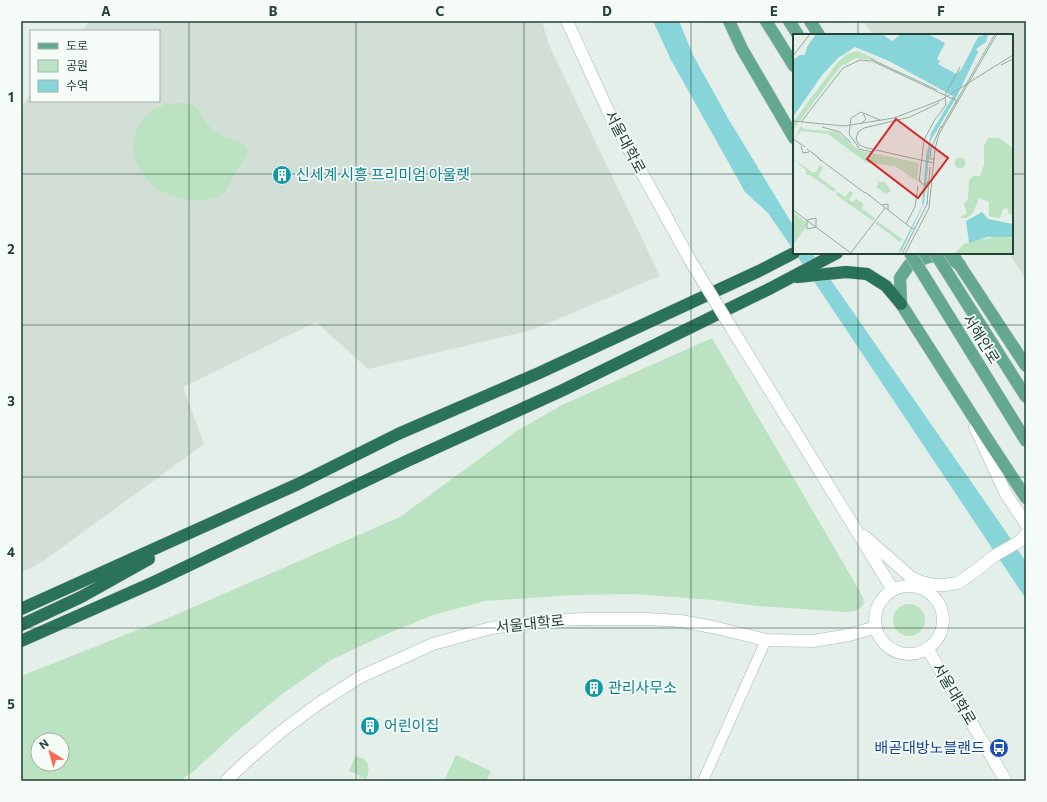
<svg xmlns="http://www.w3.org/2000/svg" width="1047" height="802" font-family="Commissioner,'Noto Sans KR',sans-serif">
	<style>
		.built { fill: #d2dfd7 }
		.green { fill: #bbe2c1; fill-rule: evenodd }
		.water { fill: #87d5d8 }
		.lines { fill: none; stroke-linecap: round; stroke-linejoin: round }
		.street-casing { stroke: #a6b8af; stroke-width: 11 }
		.secondary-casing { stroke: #a1bcaf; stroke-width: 13 }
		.primary-casing { stroke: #c1cac6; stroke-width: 13 }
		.highway-casing { stroke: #c1cac6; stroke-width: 13 }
		.street { stroke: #fff; stroke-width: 10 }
		.secondary { stroke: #fff; stroke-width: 12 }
		.primary { stroke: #64a88f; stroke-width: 12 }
		.highway { stroke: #2a725a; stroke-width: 12 }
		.secondary-bridge-casing { stroke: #a1bcaf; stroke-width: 13; stroke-linecap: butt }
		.primary-bridge-casing { stroke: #c1cac6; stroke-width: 13; stroke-linecap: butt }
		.secondary-bridge { stroke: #fff; stroke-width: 12 }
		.primary-bridge { stroke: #64a88f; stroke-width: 12 }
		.grid { fill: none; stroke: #214235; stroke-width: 1; stroke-opacity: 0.55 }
		.labels { text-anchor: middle; stroke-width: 3.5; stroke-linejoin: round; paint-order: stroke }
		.street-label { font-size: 15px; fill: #214235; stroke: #f5fbf7 }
		.culture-label { font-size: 15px; fill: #0d838f; stroke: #f5fbf7; text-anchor: start }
		.transit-label { font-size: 15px; fill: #164399; stroke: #f5fbf7; text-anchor: end }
		.inset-road { fill: none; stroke: #96aaa1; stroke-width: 1 }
		.view { fill: #d62828; fill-opacity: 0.15; stroke: #d62828; stroke-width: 2 }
		.inset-edge { fill: none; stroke: #214235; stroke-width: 2 }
		.neatline { fill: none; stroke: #214235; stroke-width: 1.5 }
		.grid-label { font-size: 13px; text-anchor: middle; font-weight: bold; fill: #214235 }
	</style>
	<rect width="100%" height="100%" fill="#e4efe9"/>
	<g class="built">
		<path d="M90 21H542L549 45 660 276 532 330 368 369 316 322 183 387 204 444 42 562 21 573V107L31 94V101H159V31H82Z"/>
		<path d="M864 21H1026V280L1009 253H1012V35H872Z"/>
	</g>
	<g class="green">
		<path d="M174 103H186L195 106C201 113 205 122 212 129 216 132 221 135 225 137 237 142 241 138 248 151L224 193 212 199 191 201 168 194 156 189 146 179 137 164 134 155 133 147 134 138 137 128 143 119 152 110 164 105Z"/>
		<path d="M712 338 863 597C866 608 857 611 848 612L757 606 713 600 635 594 572 595 485 601 433 615 382 636 331 660 282 694 233 735 195 770 180 781H21V676L173 616 400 517 517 431 562 405ZM38 740H62V764H38Z"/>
		<circle cx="909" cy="620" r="16"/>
		<path d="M456 755 491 771 486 781H444Z"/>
		<path d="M355 756C358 757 363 758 365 760 370 764 369 774 366 779L359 777V775L349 771Z"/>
	</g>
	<g class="water">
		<path d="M653 21H679L693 55 729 120 794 227V251L768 213 745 192 671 60Z"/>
		<path d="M795 253H812L1002 526 1026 562V599Z"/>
	</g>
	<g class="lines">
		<g class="street-casing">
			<path id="street" d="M703 781 766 640"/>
		</g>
		<g class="secondary-casing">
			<g id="secondary">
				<path d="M567 21 610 115 690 260"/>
				<path d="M732 329 893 590"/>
				<path d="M975 427 1006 494 1026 524"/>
				<path d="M864 536 912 578 922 582 933 585H945L958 583 978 569 994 556 1020 541 1026 534"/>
				<circle cx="909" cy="620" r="34"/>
				<path d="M927 648 1006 781"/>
				<path d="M226 781 249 759 283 730 318 704 360 677 433 644 491 628 556 620 588 619H646L681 621 717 628 766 640 813 641 849 635 876 627"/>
			</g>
		</g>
		<g class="primary-casing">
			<g id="primary">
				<path d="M729 21 742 49 794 138"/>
				<path d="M766 21 794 66"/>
				<path d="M789 21 798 35"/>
				<path d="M810 21 819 35"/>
				<path d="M955 258 1026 366"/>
				<path d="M960 265 945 255 928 257 909 265 900 278 901 304 986 437 1026 498"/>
			</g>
		</g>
		<g class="highway-casing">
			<g id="highway">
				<path d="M797 277 846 272 867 274 886 286 901 304"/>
				<path d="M21 609 298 484 398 434 539 373 759 271 794 253"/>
				<path d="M21 625 81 597 149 559"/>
				<path d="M21 641 152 583 407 461 561 391 771 288 837 253"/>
			</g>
		</g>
		<use href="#street" class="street"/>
		<use href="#secondary" class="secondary"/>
		<use href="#primary" class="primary"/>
		<use href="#highway" class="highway"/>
		<g class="secondary-bridge-casing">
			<path id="secondary-bridge" d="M690 260 732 329"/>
		</g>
		<g class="primary-bridge-casing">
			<g id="primary-bridge">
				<path d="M910 253 1026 441"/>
				<path d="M935 253 1026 397"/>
			</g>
		</g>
		<use href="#secondary-bridge" class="secondary-bridge"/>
		<use href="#primary-bridge" class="primary-bridge"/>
	</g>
	<path class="grid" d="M189 21V781M356 21V781M524 21V781M691 21V781M858 21V35M21 174H794M1012 174H1026M858 253V781M21 325H1026M21 477H1026M21 628H1026"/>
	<defs>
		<g id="building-disc" transform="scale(1)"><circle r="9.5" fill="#0f9aa8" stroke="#f5fbf7"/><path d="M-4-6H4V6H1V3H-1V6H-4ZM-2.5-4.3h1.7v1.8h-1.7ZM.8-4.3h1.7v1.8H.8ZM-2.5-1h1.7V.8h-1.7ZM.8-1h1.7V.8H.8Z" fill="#fff"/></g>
		<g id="bus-disc" transform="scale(1)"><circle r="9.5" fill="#1a4fb4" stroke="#f5fbf7"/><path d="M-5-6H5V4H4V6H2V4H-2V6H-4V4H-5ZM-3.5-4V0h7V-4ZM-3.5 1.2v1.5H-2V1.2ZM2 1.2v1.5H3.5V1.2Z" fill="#fff"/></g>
	</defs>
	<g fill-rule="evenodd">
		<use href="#building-disc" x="282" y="175"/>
		<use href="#building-disc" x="594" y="688"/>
		<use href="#building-disc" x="370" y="726"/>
		<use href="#bus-disc" x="999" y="748"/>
	</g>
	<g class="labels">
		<g class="street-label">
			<text transform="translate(625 142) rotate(62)" y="5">서울대학로</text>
			<text transform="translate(981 339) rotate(58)" y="5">서해안로</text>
			<text transform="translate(530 624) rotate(-6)" y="5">서울대학로</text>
			<text transform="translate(954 694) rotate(59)" y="5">서울대학로</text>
		</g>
		<g class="culture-label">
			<text x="296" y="180">신세계 시흥 프리미엄 아울렛</text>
			<text x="608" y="693">관리사무소</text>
			<text x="384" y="731">어린이집</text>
		</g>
		<g class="transit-label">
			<text x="985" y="753">배곧대방노블랜드</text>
		</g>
	</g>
	<g transform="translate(793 34)">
		<rect width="220" height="220" fill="#e4efe9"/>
		<path d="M65 17 141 53 84 26 63 24 47 33 0 96V88L45 28 54 20ZM8 92 11 95 45 98 65 116 126 129 124 147 102 132 74 129 35 100 8 97 2 104ZM195 104H206L220 114V181L216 180 214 174 210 175 207 184 196 182V168L186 164 180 179 174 184H168V182L174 180 171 170 175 165 176 146 180 142H187L191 131V112ZM161.5 129a5.5 5.5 0 1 1 11 0a5.5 5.5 0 1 1-11 0ZM0 125 19 138H23L27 131 30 134 25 142 43 156 41 158 17 141H13V136ZM83 147 92 148 98 157 93 160 83 153 86 149ZM57 157 60 159 56 166 60 168 63 165 71 170 68 174 82 184 80 187 43 161 45 158 52 163ZM1 179 13 188 14 192 0 211ZM84 187 109 205 107 208 82 189ZM211 202 220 204V220H161L171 210 184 206Z" fill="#bbe2c1"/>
		<path d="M23 0H89L99 7 108 0H135L152 9 144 25 147 27 145 30 163 40 168 36 185 3 195 0 193 8 183 15 185 18 164 62 138 106 131 169 109 216 105 220 129 172 133 123 138 99 160 62 96 27 62 13 45 24 29 41 0 83V26L7 21H12L14 13ZM189 178 195 185 220 190V203H194L176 209 173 187Z" fill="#87d5d8"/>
		<path class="inset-road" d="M0 22 17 0M78 25 144 56M208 31 220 25M152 61 167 33M0 87 51 92 101 84 148 66 220 21M8 88 50 34 67 26 79 27 158 64 163 66V70M68 90 73 85 70 80M29 93 47 98 58 109M148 94 202 0M0 105 12 113M8 112 10 119 16 118M66 114 56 100 58 84 68 78 87 86M14 115 26 124M65 115 80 118M142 125H137L138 115 148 92M28 127 25 124 72 159M141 129 74 114 66 111 63 105 65 98 71 94 117 83 146 69M126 145 129 150H134L135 147M126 148 131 106 141 87 153 71 152 63M72 158 113 190 120 195 123 193M134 170 137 133M89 171 95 170V176M0 176 59 220M23 184V193L14 195V186ZM113 190 122 173 125 152M57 220 92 174M109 220 135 168M112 220 136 174 142 115 146 100 204 0"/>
		<path class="view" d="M103 85 155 124 125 164 74 125Z"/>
		<rect width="220" height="220" class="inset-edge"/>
	</g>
	<rect width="1047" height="802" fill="none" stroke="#f5fbf7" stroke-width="44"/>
	<rect x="30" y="30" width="130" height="72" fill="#f5fbf7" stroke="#a0b1a9"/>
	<rect x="38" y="43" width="20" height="6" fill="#64a88f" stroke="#a0b1a9"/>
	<text x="66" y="50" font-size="12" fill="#214235">도로</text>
	<rect x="38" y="60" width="20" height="12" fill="#bbe2c1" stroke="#a0b1a9"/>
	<text x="66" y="70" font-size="12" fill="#214235">공원</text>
	<rect x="38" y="80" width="20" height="12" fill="#87d5d8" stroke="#a0b1a9"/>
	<text x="66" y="90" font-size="12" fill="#214235">수역</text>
	<g transform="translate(50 752) rotate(323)"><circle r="19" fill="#f5fbf7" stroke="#a0b1a9"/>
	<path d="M0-3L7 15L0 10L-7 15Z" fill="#fe6852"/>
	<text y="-6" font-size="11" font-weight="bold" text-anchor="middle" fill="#214235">N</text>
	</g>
	<rect x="22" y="22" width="1003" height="758" class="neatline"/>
	<g class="grid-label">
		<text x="106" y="16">A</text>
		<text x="273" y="16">B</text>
		<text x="440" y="16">C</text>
		<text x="607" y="16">D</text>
		<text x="774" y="16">E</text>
		<text x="941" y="16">F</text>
		<text x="11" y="102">1</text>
		<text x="11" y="254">2</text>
		<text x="11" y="406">3</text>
		<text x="11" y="557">4</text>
		<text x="11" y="709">5</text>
	</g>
</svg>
